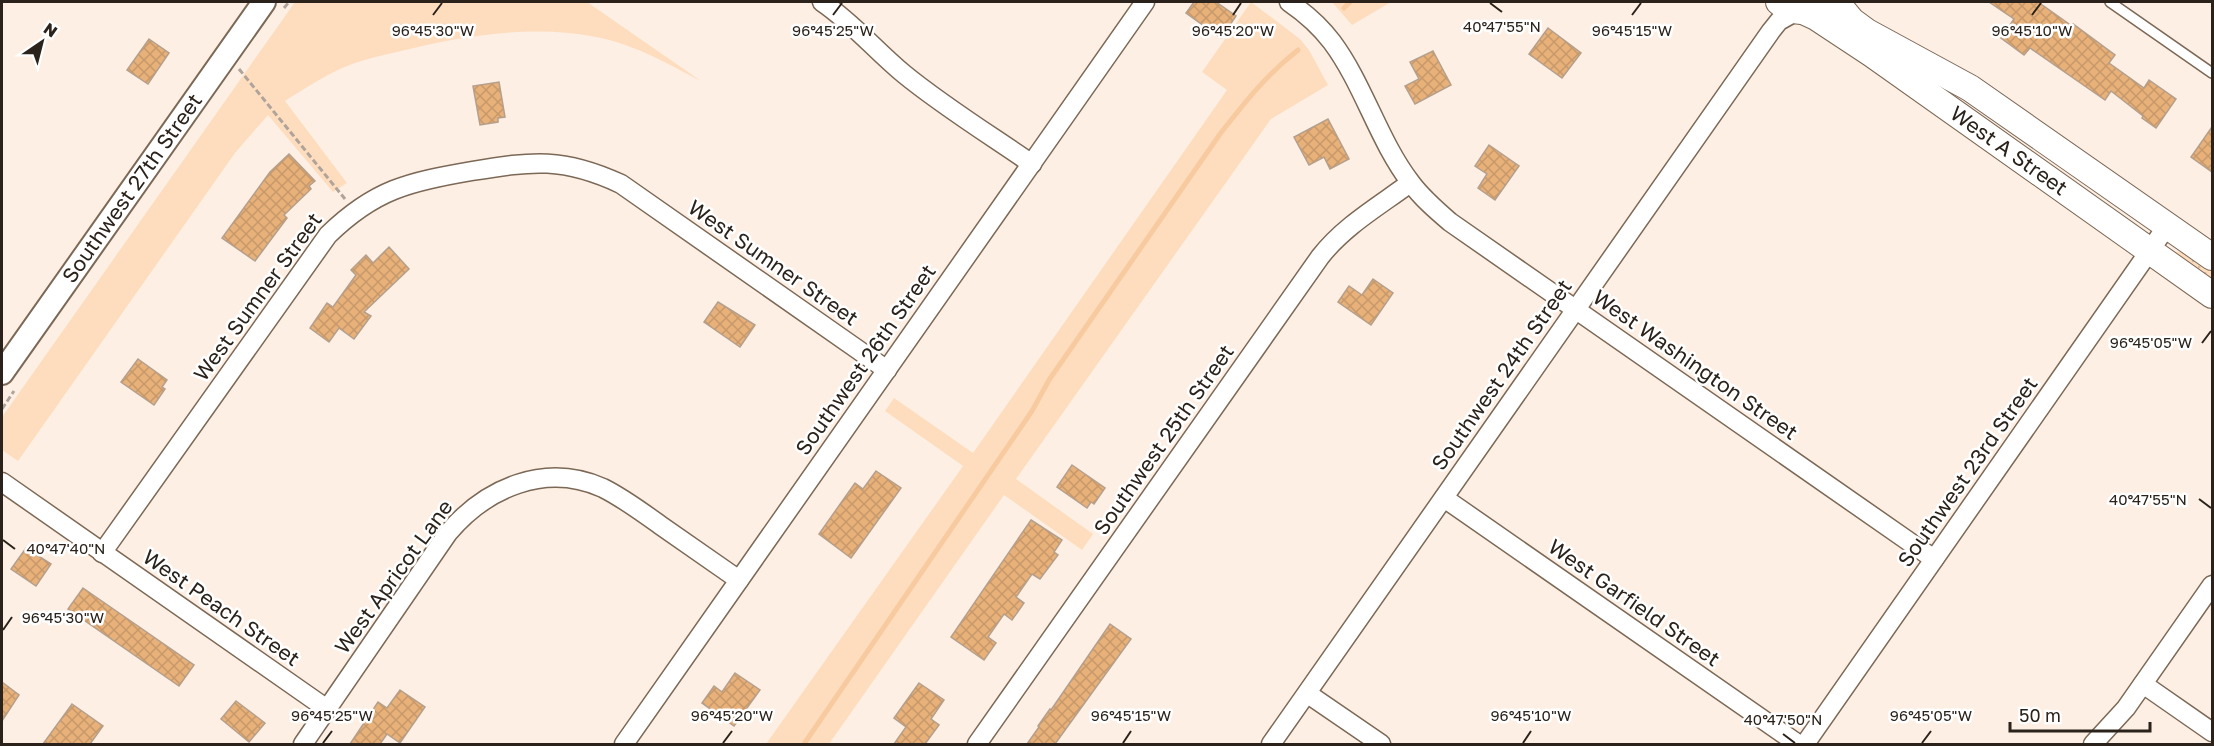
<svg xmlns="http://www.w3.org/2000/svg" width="2214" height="746" font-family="'Golos Text',sans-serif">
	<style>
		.grass { fill: url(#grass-dots) }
		.park { fill: #feddbf }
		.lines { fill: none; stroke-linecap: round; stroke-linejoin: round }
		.stream { stroke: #f8ca9f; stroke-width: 5 }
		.building { fill: url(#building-cross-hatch); stroke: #b49f8c; stroke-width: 1.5 }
		.service-casing { stroke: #7c6856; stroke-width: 12 }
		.minor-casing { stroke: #7c6856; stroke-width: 21 }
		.tertiary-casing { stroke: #7c6856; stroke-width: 26 }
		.secondary-casing { stroke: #7c6856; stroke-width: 28 }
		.path { stroke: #b0a49a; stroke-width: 3; stroke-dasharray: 6 3; stroke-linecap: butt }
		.service { stroke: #fff; stroke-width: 9 }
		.minor { stroke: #fff; stroke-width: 18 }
		.tertiary { stroke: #fff; stroke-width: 22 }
		.secondary { stroke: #fff; stroke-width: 26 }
		.ticks { fill: none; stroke: #2b231b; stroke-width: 2 }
		.labels { text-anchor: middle; stroke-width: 5; stroke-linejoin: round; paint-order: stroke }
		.street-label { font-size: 21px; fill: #2b231b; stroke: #fff }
		.ticks-label { font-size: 15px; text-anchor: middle; fill: #2b231b; stroke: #fff; stroke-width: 5; stroke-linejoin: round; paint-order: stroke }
	</style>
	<defs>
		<pattern id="grass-dots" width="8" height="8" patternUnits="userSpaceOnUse" patternTransform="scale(1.5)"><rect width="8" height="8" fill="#feddbf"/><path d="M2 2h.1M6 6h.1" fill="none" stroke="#dabda4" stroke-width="1.8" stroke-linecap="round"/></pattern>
		<pattern id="building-cross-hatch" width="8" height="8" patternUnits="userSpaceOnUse" patternTransform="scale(1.5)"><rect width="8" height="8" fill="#e8b17a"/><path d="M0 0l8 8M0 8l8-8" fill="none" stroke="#c79869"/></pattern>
	</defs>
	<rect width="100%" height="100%" fill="#fdefe3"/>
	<path class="grass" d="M2194 251 2212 264V285L2173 252Z"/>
	<g class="park">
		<path d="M295 2H587L701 81C668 64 634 44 596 37 531 24 461 36 397 52 379 56 357 61 340 69 321 78 302 90 285 101L347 183 333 192 268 115 235 153 18 461 2 450V417Z"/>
		<path d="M1251 2 1300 39 1309 50 1328 85 1271 119 1016 479 1093 534 1082 550 1004 495 829 744H766L963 466 885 411 894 398 973 453 1227 90 1202 72Z"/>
		<path d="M1332 2H1391L1352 25Z"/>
	</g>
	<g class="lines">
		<g class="stream">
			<path d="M1344 8 1350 2"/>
			<path d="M804 744 1032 411 1049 380 1220 134C1245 102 1266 75 1298 50"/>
		</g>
	</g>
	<g class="building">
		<path d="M1194 2H1216L1236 16 1221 38 1186 13Z"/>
		<path d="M1989 2H2038L2072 26 2073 24 2115 55 2109 63 2144 88 2149 80 2176 99 2156 128 2142 118 2143 116 2111 91 2105 100 2030 48 2024 55 2001 38 2014 19Z"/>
		<path d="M1548 28 1581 53 1562 78 1529 54Z"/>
		<path d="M149 39 169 53 148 84 127 70Z"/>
		<path d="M1433 51 1451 85 1415 104 1405 86 1419 79 1410 62Z"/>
		<path d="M499 82 505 117 498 118V122L480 125 473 86Z"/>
		<path d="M1328 119 1349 159 1330 169 1324 157 1309 165 1294 137Z"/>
		<path d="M2212 127V172L2191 157Z"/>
		<path d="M1489 145 1519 166 1495 200 1478 188 1487 174 1475 166Z"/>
		<path d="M289 154 315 181 309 186 311 189 284 215 287 218 255 261 222 238 270 172Z"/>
		<path d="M389 247 409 269 364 312 371 316 354 339 339 328 329 342 310 328 327 303 333 307 356 275 351 270 366 255 373 263Z"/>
		<path d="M1373 279 1393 293 1371 325 1338 302 1349 286 1362 295Z"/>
		<path d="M718 302 755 325 740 347 704 322Z"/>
		<path d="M138 359 167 380 162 387 165 389 154 405 121 382Z"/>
		<path d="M1072 465 1105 488 1094 504 1091 502 1087 508 1057 487Z"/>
		<path d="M876 471 901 488 851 558 819 534 855 483 863 489Z"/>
		<path d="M1031 520 1062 540 1054 552 1058 555 1040 579 1032 574 1016 597 1024 603 1012 620 1004 614 988 637 996 643 984 660 951 637Z"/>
		<path d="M26 548 51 564 36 586 11 569Z"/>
		<path d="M83 588 194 665 179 686 68 609Z"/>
		<path d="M1110 624 1131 639 1055 744H1027L1039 727 1038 726 1050 709 1051 710Z"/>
		<path d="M735 673 760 690 734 726 702 703 714 686 722 692Z"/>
		<path d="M2 682 19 695 2 721Z"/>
		<path d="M919 683 944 700 931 719 939 725 925 744H894L906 727 894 718Z"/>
		<path d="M400 690 425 707 400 743 387 734 380 744H350L378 702 387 708Z"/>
		<path d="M236 701 265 723 249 742 221 719Z"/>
		<path d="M72 704 103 726 90 744H43Z"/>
	</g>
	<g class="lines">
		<g class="service-casing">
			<path id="service" d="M2110 2 2212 73"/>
		</g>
		<g class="minor-casing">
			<g id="minor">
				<path d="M822 2C853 23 876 51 904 74 943 106 990 135 1032 164"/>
				<path d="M1289 2C1305 13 1320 26 1332 42 1364 85 1378 140 1411 183 1422 198 1436 210 1450 222L1934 559"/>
				<path d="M2 482 327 709"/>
				<path d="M1444 498 1798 744"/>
				<path d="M102 553 328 235C375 189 409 182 472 171 533 161 563 157 621 184L887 370"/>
				<path d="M2143 684 2212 732"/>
				<path d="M1308 694 1381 744"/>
				<path d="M303 744 448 533C486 488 545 462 603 488 623 498 642 512 660 525 687 544 713 562 739 580"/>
				<path d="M624 744 1145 2"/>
				<path d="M977 744 1320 257C1344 226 1379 206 1410 183"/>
				<path d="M1271 744 1771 31 1779 21 1797 11"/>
				<path d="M1805 744 2167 226"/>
				<path d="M2093 744 2126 708 2212 585"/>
			</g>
		</g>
		<g class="tertiary-casing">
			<g id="tertiary">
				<path id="s1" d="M2 373 264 2"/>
			</g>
		</g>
		<g class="secondary-casing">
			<g id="secondary">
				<path d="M1779 2C1790 12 1804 14 1816 5"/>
				<path d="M1836 2 1852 21 1867 32 1970 88 2212 257"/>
				<path id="s2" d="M1803 11 1816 17 1872 54 2212 295"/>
			</g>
		</g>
		<g class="path">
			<path d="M284 8 289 2"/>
			<path d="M239 69 345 199"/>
			<path d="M2 409 14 391"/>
		</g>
		<use href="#service" class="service"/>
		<use href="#minor" class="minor"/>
		<use href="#tertiary" class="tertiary"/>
		<use href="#secondary" class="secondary"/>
	</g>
	<path class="ticks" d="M1490 3 1502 12M433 15 442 3M833 15 842 3M1233 15 1241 3M1632 15 1641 3M2032 15 2041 3M2202 343 2211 331M2199 499 2211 508M3 540 15 549M3 630 12 617M1783 734 1795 743M323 743 332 731M723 743 732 731M1123 743 1131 731M1523 743 1531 731M1922 743 1931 731"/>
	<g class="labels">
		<g class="street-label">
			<text dy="7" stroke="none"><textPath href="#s2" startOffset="249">West A Street</textPath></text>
			<text dy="7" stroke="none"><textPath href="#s1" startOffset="226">Southwest 27th Street</textPath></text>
			<text transform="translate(773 263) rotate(35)" y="7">West Sumner Street</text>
			<text transform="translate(258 297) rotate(-54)" y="7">West Sumner Street</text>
			<text transform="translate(866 360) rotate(-55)" y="7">Southwest 26th Street</text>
			<text transform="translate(1695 365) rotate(35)" y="7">West Washington Street</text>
			<text transform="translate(1502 375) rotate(-55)" y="7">Southwest 24th Street</text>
			<text transform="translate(1164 440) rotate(-55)" y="7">Southwest 25th Street</text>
			<text transform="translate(1968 472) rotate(-55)" y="7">Southwest 23rd Street</text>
			<text transform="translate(394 577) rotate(-54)" y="7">West Apricot Lane</text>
			<text transform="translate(1634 603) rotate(35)" y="7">West Garfield Street</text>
			<text transform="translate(221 608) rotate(35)" y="7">West Peach Street</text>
		</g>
	</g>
	<g class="ticks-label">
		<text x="1502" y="32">40°47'55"N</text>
		<text x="433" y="36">96°45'30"W</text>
		<text x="833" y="36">96°45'25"W</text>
		<text x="1233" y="36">96°45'20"W</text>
		<text x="1632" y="36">96°45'15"W</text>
		<text x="2032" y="36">96°45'10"W</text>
		<text x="2151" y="348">96°45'05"W</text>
		<text x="2148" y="505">40°47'55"N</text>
		<text x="66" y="554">40°47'40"N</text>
		<text x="63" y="623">96°45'30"W</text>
		<text x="332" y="721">96°45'25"W</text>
		<text x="732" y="721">96°45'20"W</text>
		<text x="1131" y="721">96°45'15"W</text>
		<text x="1531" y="721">96°45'10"W</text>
		<text x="1931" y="721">96°45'05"W</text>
		<text x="1783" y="725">40°47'50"N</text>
	</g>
	<rect width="2214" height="746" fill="none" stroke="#2b231b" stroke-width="6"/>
	<g transform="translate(42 42) rotate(35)" stroke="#ffffff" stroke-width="4.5" paint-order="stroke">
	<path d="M0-4.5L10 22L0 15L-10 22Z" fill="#2b231b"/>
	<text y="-9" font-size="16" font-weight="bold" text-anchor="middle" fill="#2b231b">N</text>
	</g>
	<path d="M2010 722v9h140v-9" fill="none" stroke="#2b231b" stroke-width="3"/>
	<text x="2019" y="722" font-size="18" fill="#2b231b" stroke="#ffffff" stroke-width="4.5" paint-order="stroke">50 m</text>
</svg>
